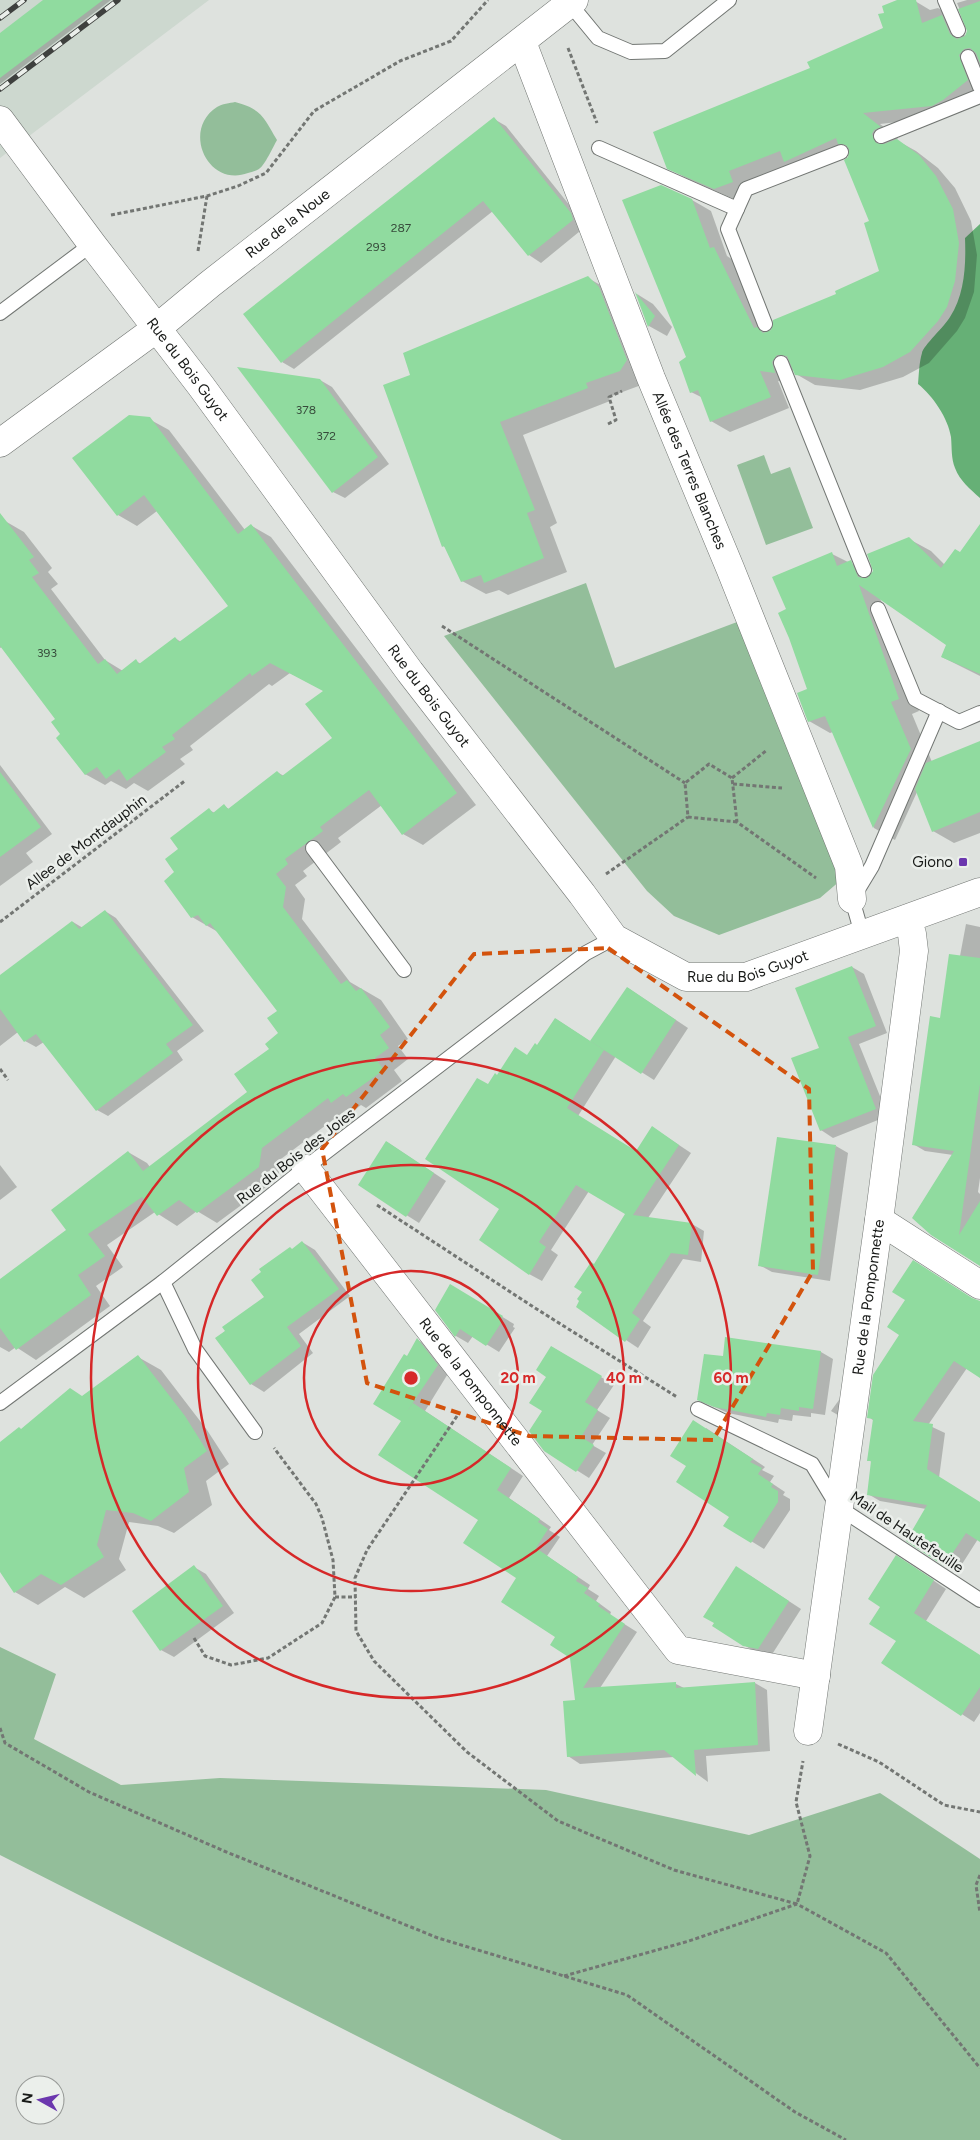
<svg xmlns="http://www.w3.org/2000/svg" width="980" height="2140" font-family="Figtree,sans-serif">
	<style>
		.built { fill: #cdd8cf }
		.green { fill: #93be9a }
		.water { fill: #66b076 }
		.shadow { fill: #0003 }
		.building { fill: #90db9f }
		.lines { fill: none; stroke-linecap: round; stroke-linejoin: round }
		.service-casing { stroke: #727673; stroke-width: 16 }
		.minor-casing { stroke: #727673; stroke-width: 29 }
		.path { stroke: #737673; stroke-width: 3; stroke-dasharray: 4 2.5; stroke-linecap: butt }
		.service { stroke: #fff; stroke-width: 14 }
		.minor { stroke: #fff; stroke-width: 28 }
		.rail-casing { stroke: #3e403e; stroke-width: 5.5 }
		.rail { stroke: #ebefeb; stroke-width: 4; stroke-dasharray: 11; stroke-linecap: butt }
		.marked { fill: none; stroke: #d3530d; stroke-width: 4; stroke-dasharray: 10 6; stroke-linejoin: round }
		.ring { fill: none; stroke: #d62828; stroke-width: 2.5 }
		.poi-dot { fill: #6b37ae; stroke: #ebefeb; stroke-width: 2 }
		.labels { text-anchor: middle; stroke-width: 5; stroke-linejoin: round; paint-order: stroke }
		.number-label { font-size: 12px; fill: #364a3a }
		.street-label { font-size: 15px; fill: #181a18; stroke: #ebefeb }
		.poi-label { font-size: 15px; fill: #181a18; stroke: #ebefeb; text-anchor: end }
		.centre { fill: #d62828; stroke: #ebefeb; stroke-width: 2.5 }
		.ring-label { font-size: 15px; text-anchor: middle; font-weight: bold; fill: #d62828; stroke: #ebefeb; stroke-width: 5; stroke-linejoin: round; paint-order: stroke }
	</style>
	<rect width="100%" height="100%" fill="#dee2de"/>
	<path class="built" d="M0 0H209L0 158Z"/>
	<g class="green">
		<path d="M235 102C262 109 264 118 277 140 273 147 265 165 259 169 256 171 251 172 248 173 208 188 181 130 217 107 222 104 230 103 235 102Z"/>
		<path d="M764 455 771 474 790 467 813 528 766 545 737 465Z"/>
		<path d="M586 583 615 668 745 619 841 880 820 898 719 935 674 916 647 891 444 636Z"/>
		<path d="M0 1647 56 1674 34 1739 121 1785 220 1778 546 1790 749 1835 880 1793 980 1859V2140H562L0 1855Z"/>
	</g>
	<path class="water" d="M980 224V498C970 489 960 481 955 468 951 458 952 448 951 437 948 418 933 396 918 384 919 374 919 363 922 353 923 346 945 326 950 317 965 294 966 264 965 238Z"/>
	<g class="shadow">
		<path d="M46 0H111L0 84V35Z"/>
		<path d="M967 0H980V64L978 67 980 89 968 93V104L962 111 951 116 880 124 898 138 896 140 916 151 938 168 955 188 971 221 977 255 974 292 965 318 957 331 929 363 903 377 860 390 815 385 796 374 794 369 791 373 794 383 778 381 789 408 730 432 711 421 703 398 691 392 687 358 692 200 711 211 727 256 733 260 769 333 880 272 871 222 850 151 804 172 734 199 688 179 668 168 811 69 884 28 915 1 930 10 938 8 957 19 965 36 968 32 967 27 957 3Z"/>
		<path d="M494 119 506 126 583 222 585 227 541 263 529 255 493 211 294 369 282 362Z"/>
		<path d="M588 278 611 291 644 384 609 397 610 401 523 435 557 523 550 527 567 572 508 595 499 590 486 594 462 581 447 548 443 546 412 376Z"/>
		<path d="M637 294 653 304 672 327 667 336 649 326Z"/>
		<path d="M320 380 332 387 389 464 345 498 333 492Z"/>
		<path d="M149 419 169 430 245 530 252 526 271 537 476 805 423 845 403 834 382 805 338 838 341 842 303 871 307 876 295 885 305 899 302 919 350 982 381 1000 408 1039 398 1046 408 1059 394 1070 402 1081 366 1108 361 1105 351 1113 346 1110 281 1159 278 1178 217 1223 197 1211 177 1226 155 1212 107 1245 123 1267 96 1286 110 1306 36 1360 16 1347 9 1352 0 1347V1281L68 1230 128 1152 147 1163 150 1167 249 1092 280 1033 279 1011 218 932 192 917 176 872 180 850 209 810 215 813 224 806 229 809 277 772 284 776 333 739 325 691 290 673 272 686 269 684 190 746 193 750 180 759 185 764 148 791 134 783 126 789 111 781 105 785 85 774 61 734 56 719 2 647 0 648V524L5 521 24 532 52 568 48 572 58 584 51 589 105 660 123 671 136 661 141 664 175 638 181 642 230 606 157 511 137 526 118 515Z"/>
		<path d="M909 539 931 551 945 565 961 553 980 556V676L942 657 947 644 880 598 919 711 912 714 932 762 980 742V833L954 843 933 831 917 792 895 840 874 828 833 732 830 733 809 721V690L787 610 832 554 872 574Z"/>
		<path d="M0 765 52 834 26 853 33 862 0 886Z"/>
		<path d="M105 911 116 918 204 1031 177 1051 183 1060 108 1116 97 1110 44 1042 36 1047 25 1041 18 1032 0 1046V976L73 922 83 928Z"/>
		<path d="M966 924 980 927V1178L978 1192 980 1194V1265L931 1234 953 1155 925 1151 913 1144 941 1019 960 956Z"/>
		<path d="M852 967 864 974 887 1033 859 1044 888 1116 833 1138 821 1130 820 1049Z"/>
		<path d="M628 988 688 1028 654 1080 616 1056 578 1116 637 1152 652 1127 691 1153 648 1218 692 1224 704 1231 701 1262 683 1259 643 1321 651 1327 638 1348 626 1340 594 1266 627 1214 589 1191 551 1250 558 1255 542 1281 529 1274 501 1209 488 1086 528 1056 538 1046 556 1019 591 1042Z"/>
		<path d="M387 1142 446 1181 419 1223 359 1185Z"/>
		<path d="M836 1146 848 1153 830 1281 772 1272 759 1265Z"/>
		<path d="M0 1165 17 1187 0 1200Z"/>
		<path d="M302 1242 315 1250 350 1296 299 1334 313 1353 264 1392 251 1384 217 1338 266 1297Z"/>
		<path d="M451 1286 514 1324 513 1327 515 1328 499 1352 473 1336 468 1343 456 1336 436 1310Z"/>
		<path d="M974 1300 980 1302V1377L967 1368 928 1425 945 1433 939 1478 980 1503V1540L978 1539 957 1572 945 1565 926 1509 880 1501 868 1494 872 1462 868 1460 874 1421 869 1417Z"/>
		<path d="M418 1340 430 1347 449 1372 425 1411 523 1476 509 1498 551 1527 549 1530 560 1537 547 1556 590 1585 588 1589 599 1596 596 1601 611 1612 610 1615 637 1632 600 1688 676 1684 684 1688 755 1683 767 1690 770 1751 706 1756 708 1782 674 1757 580 1764 568 1756 576 1701 572 1657 480 1520 403 1421 408 1357Z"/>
		<path d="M552 1347 614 1385 597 1410 610 1418 592 1445 606 1453 589 1478 545 1450 544 1410Z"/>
		<path d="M821 1352 833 1359 825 1415 811 1413V1417L793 1415 792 1421 779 1419 778 1423 728 1413 699 1400 724 1358Z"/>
		<path d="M138 1357 161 1370 207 1430 229 1464 206 1481 212 1505 174 1533 158 1526 129 1522 119 1559 126 1570 84 1598 65 1587 38 1605 15 1592 0 1571 22 1430 82 1397Z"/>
		<path d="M839 1400 850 1406 843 1418 831 1411Z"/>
		<path d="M706 1428 765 1467 762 1470 774 1476 770 1482 785 1492 783 1495 790 1499V1510L764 1549 725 1525 731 1517 687 1466Z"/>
		<path d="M909 1564 946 1589 926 1621 980 1656V1713L974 1722 883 1663 897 1641 881 1607Z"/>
		<path d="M194 1567 206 1574 234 1613 174 1657 161 1650Z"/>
		<path d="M749 1575 801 1609 771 1656 757 1653 744 1645Z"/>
	</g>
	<g class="building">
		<path d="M43 0H103L0 78V33Z"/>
		<path d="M897 0H916L922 23 942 15 950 34 957 39 965 36 967 31 958 9 980 1V63L976 53 970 48 964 49 959 55 968 80 943 100 932 106 863 113 881 127 874 130 872 134 876 143 884 144 897 139 919 155 936 176 953 209 959 243 955 281 947 307 938 321 910 352 883 367 840 380 795 375 787 356 777 355 772 362 775 373 760 371 771 397 710 422 698 390 690 393 679 362 686 357 622 200 661 185 692 199 710 248 714 247 754 328 757 327 763 333 771 330 773 320 836 294 835 291 879 271 864 223 869 221 844 160 848 157 849 149 846 145 838 144 836 138 784 162 780 151 729 171 733 182 714 189 667 169 653 132 810 68 807 62 883 28 878 14 884 13 882 6Z"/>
		<path d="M494 117 571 213 573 220 528 256 483 201 281 363 243 314Z"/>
		<path d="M588 276 599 287 627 360 620 371 586 383 588 388 500 422 535 510 527 513 544 558 484 583 481 575 461 582 444 546 442 547 383 385 410 375 403 353Z"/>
		<path d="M635 292 655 316 648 327Z"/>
		<path d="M237 367 320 379 378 457 332 493Z"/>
		<path d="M129 415 150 417 238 534 251 524 457 793 402 835 369 790 320 827 323 831 285 859 288 864 276 874 286 887 283 907 341 984 347 980 356 991 361 988 390 1027 380 1035 389 1048 375 1058 384 1070 346 1097 343 1094 331 1103 328 1098 262 1148 259 1167 197 1213 179 1200 157 1216 142 1197 88 1234 105 1256 78 1275 91 1295 16 1350 0 1328V1279L66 1230 51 1210 128 1151 143 1171 247 1092 234 1074 269 1049 265 1044 278 1033 267 1018 277 1011 210 923 206 926 198 915 191 918 164 881 174 872 165 859 178 849 170 838 209 808 213 813 224 804 228 809 277 771 282 776 332 738 305 704 323 691 270 663 252 676 250 673 172 735 175 739 162 747 166 752 127 781 119 769 106 779 97 767 85 775 56 738 60 734 51 722 55 719 0 646V513L34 557 29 560 39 573 32 577 98 664 105 659 117 674 136 659 139 664 175 637 179 642 228 606 144 495 117 516 72 458Z"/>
		<path d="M980 524V674L941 657 946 645 859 585 899 699 891 702 911 749 873 828 825 716 808 722 797 693 807 689 789 638 778 613 786 609 772 577 832 552 837 566 851 560 858 577 867 578 873 571 867 554 909 537 941 568 955 549 960 552Z"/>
		<path d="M980 741V812L932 832 915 789 926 763Z"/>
		<path d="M0 772 41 827 0 857Z"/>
		<path d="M105 910 193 1025 166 1044 173 1053 96 1111 36 1034 24 1042 0 1009V975L72 921 79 929Z"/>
		<path d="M949 954 980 958V1084L959 1235 980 1201V1266L931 1235 912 1218 954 1151 912 1145 930 1016 940 1018Z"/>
		<path d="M852 966 876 1026 848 1037 876 1109 820 1131 791 1058 819 1048 795 988Z"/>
		<path d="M627 987 676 1020 641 1074 590 1041Z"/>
		<path d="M555 1018 604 1050 567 1108 636 1151 652 1126 679 1145 633 1215 692 1223 688 1255 671 1253 632 1313 640 1319 625 1342 576 1307 579 1301 577 1299 582 1292 574 1287 591 1262 594 1264 625 1214 576 1185 539 1242 546 1247 529 1275 479 1240 499 1209 425 1159 477 1078 488 1084 495 1073 497 1075 515 1047 527 1055 535 1043 537 1045Z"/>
		<path d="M777 1137 836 1145 818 1275 758 1266Z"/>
		<path d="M386 1141 434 1173 406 1217 358 1185Z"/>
		<path d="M302 1241 339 1289 287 1327 301 1346 250 1385 215 1338 225 1331 222 1327 264 1297 251 1280 261 1272 259 1269 290 1247 292 1249Z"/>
		<path d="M913 1260 972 1298 980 1301V1378L954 1361 913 1421 933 1424 927 1469 980 1502V1542L966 1533 944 1566 906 1541 927 1505 867 1495 871 1461H867L873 1419 867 1418 873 1375 899 1335 887 1327 905 1300 892 1292Z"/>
		<path d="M450 1284 503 1316 501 1319 503 1320 486 1346 460 1329 455 1337 435 1310Z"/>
		<path d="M725 1337 821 1351 813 1409 799 1407V1411L781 1408 780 1415 767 1413 766 1417 714 1407 697 1400 704 1354 723 1356Z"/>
		<path d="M417 1338 438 1365 406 1413 413 1403 511 1468 497 1490 540 1519 538 1522 548 1529 536 1548 578 1577 576 1581 588 1588 584 1593 600 1604 598 1606 625 1624 583 1688 676 1682V1688L755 1682 758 1745 694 1750 696 1776 664 1750 567 1757 563 1701 575 1700 570 1658 550 1645 555 1637 501 1602 516 1578 463 1543 478 1520 378 1455 401 1421 373 1404 404 1354 407 1356Z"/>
		<path d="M551 1346 602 1376 585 1402 598 1410 581 1437 594 1445 576 1472 544 1451 529 1431 542 1411 529 1403 546 1377 536 1370Z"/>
		<path d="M138 1355 185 1416 207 1451 184 1468 189 1492 151 1521 133 1513 106 1510 97 1545 104 1557 61 1585 41 1574 14 1593 0 1572V1442L19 1427 21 1429 70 1388 82 1396Z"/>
		<path d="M693 1420 753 1459 750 1462 762 1468 758 1474 773 1484 771 1487 778 1491V1502L751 1543 723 1526 729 1517 676 1482 686 1466 670 1456Z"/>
		<path d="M896 1555 934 1580 914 1613 980 1655V1687L961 1716 881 1663 896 1641 869 1624 880 1607 868 1599Z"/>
		<path d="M194 1565 223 1606 160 1651 132 1611Z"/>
		<path d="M736 1566 789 1601 758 1649 743 1646 712 1626 714 1623 703 1617Z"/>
	</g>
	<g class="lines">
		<g class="service-casing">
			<g id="service">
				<path d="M945 0 958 30"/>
				<path d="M570 4 598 38 631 52 665 51 729 0"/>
				<path d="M968 57 980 87"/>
				<path d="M881 136 980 96"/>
				<path d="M599 148 737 209"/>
				<path d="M0 313 92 244"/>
				<path d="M765 324 728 229 746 189 841 152"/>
				<path d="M781 363 864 570"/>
				<path d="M878 609 915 699 959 722 980 713"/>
				<path d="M313 848 404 970"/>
				<path d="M862 934 852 899 872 866 939 711"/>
				<path d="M163 1282 195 1349 255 1432"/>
				<path d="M0 1403 163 1282 318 1158 586 953 614 938"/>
				<path d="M698 1409 812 1464 838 1507 980 1600"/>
			</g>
		</g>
		<g class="minor-casing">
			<g id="minor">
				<path id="s1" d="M522 42 651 378 730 568 849 866 852 899"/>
				<path id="s2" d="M0 120 92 244 201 386 410 672 582 894 614 938 686 977H746L980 892"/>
				<path id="s3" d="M0 443 157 328 210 284 574 0"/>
				<path id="s4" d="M306 1169 678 1650 816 1676"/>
				<path d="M879 1220 980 1285"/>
				<path id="s5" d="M808 1731 879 1220 914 951 912 934 907 919"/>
			</g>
		</g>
		<g class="path">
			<path d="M568 48 597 123"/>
			<path d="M111 215 207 196 238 186 266 173 314 111 400 61 451 41 488 0"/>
			<path d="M198 251 207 196"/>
			<path d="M608 424 616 420 609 397 622 391"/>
			<path d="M442 626 685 783"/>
			<path d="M732 778 767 750"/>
			<path d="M733 784 782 788"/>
			<path d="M737 822 688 817 685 783 709 764 732 778 737 822 816 878"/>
			<path d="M606 874 688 817"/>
			<path d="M0 922 186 780"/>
			<path d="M0 1069 8 1080"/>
			<path d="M377 1205 535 1308 677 1397"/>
			<path d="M457 1416 367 1550 355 1578 356 1631 374 1661 467 1752 558 1821 674 1870 797 1904 810 1856 796 1802 803 1761"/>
			<path d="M335 1597H356"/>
			<path d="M194 1638 205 1656 231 1665 268 1658 322 1623 335 1597 333 1560 322 1518 316 1504 274 1448"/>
			<path d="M0 1728 5 1743 89 1792 224 1851 438 1938 627 1995 795 2112 846 2140"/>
			<path d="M838 1744 879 1762 944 1805 980 1812"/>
			<path d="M980 1875 976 1885 980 1913"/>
			<path d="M564 1976 689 1941 797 1904 886 1953 980 2068"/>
		</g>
		<use href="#service" class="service"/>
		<use href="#minor" class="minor"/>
		<g class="rail-casing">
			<g id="rail">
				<path d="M0 18 24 0"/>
				<path d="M0 89 118 0"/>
			</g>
		</g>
		<use href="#rail" class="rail"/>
	</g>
	<path class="marked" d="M608 948 809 1089 813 1271 713 1440 529 1436 367 1383 322 1149 474 954Z"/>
	<g class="ring">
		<circle cx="411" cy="1378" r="107"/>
		<circle cx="411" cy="1378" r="213"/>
		<circle cx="411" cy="1378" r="320"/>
	</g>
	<rect class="poi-dot" x="958" y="857" width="10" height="10" rx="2.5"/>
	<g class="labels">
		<g class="number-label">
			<text x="401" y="232">287</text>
			<text x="376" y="251">293</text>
			<text x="306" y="414">378</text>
			<text x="326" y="440">372</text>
			<text x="47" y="657">393</text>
		</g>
		<g class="street-label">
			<text dy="5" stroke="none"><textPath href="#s3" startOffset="362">Rue de la Noue</textPath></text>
			<text dy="5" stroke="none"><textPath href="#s2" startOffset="312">Rue du Bois Guyot</textPath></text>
			<text dy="5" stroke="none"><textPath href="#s1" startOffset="460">Allée des Terres Blanches</textPath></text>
			<text dy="5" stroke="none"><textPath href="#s2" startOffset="718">Rue du Bois Guyot</textPath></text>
			<text transform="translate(86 842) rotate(-37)" y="5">Allee de Montdauphin</text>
			<text dy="5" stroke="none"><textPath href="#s2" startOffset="1168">Rue du Bois Guyot</textPath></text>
			<text transform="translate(296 1156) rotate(-38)" y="5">Rue du Bois des Joies</text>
			<text dy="5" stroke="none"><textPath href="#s5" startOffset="438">Rue de la Pomponnette</textPath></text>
			<text dy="5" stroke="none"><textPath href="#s4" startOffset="269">Rue de la Pomponnette</textPath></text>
			<text transform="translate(907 1532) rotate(34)" y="5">Mail de Hautefeuille</text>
		</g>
		<g class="poi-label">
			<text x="953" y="867">Giono</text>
		</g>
	</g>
	<circle cx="411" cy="1378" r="8" class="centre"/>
	<g class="ring-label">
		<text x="518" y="1383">20 m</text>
		<text x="624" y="1383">40 m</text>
		<text x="731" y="1383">60 m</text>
	</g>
	<g transform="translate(40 2100) rotate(278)"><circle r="24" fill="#ebefeb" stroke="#979a97"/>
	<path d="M0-4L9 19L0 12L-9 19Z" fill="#6b37ae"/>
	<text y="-8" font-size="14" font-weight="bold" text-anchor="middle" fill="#181a18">N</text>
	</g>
</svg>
